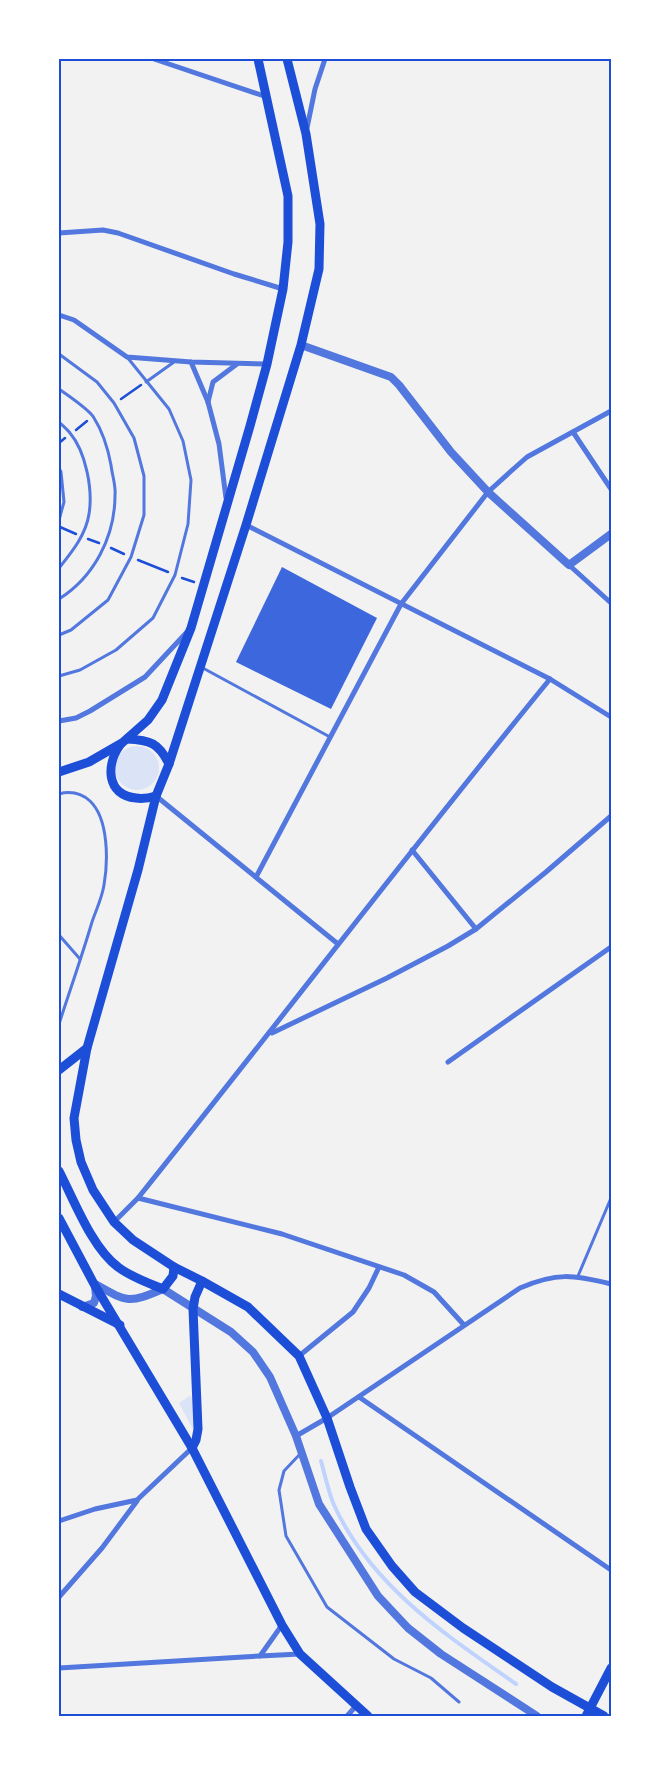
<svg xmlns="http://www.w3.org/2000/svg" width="670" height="1775" font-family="Roboto,sans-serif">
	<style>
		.green { fill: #dbe4f7 }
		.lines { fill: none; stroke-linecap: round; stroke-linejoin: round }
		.stream { stroke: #bfd3fe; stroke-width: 4 }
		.building { fill: #3d67dc }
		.path { stroke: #1d4ed8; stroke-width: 2.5 }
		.service { stroke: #5277de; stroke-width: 3 }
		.minor { stroke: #5277de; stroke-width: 5 }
		.tertiary { stroke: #5277de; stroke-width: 8 }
		.secondary { stroke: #1d4ed8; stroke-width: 9 }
		.primary { stroke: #1d4ed8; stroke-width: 9 }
		.neatline { fill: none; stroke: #1d4ed8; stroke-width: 2 }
	</style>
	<rect width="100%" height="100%" fill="#f2f2f2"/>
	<g class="green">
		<circle cx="137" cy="768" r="22"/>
		<path d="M191 1395 196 1418 195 1433 179 1403Z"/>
	</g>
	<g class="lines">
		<path class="stream" d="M321 1461C325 1475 328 1491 334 1505 371 1586 446 1635 516 1684"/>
	</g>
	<path class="building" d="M282 567 377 618 331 709 236 662Z"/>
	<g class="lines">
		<g class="path">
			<path d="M121 399 141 385"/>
			<path d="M76 430 87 421"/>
			<path d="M59 443 65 438"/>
			<path d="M60 527 76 534"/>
			<path d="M88 539 99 543"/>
			<path d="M111 548 124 554"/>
			<path d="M138 560 168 572"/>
			<path d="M182 578 194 582"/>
		</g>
		<g class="service">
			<path d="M59 354 97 382 114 403 134 438 144 476V515L131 557 108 600 71 630 59 635"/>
			<path d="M146 382 174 362"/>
			<path d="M59 389C67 395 90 410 94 418 103 432 108 449 111 465 112 475 116 485 115 495 115 537 94 577 59 599"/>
			<path d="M59 422C62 425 67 429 70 433 86 452 93 490 89 514 86 535 71 553 59 568"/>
			<path d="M59 468 61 472 64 502 59 520"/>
			<path d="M201 667 330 737"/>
			<path d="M59 676 80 670 116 650 153 618 175 575 188 524 191 480 183 441 169 409 127 357"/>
			<path d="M59 794C70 791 81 793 90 801 109 819 108 862 104 885 102 898 96 910 92 922 82 956 70 990 59 1024"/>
			<path d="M59 935 80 959"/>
			<path d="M578 1276 611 1198"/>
			<path d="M301 1453 284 1471 279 1490 286 1536 327 1607 394 1659 431 1678 459 1702"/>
		</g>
		<g class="minor">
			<path d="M154 59 267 97"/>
			<path d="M307 128 315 89 325 59"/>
			<path d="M59 233 103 230 118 233 234 274 283 289"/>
			<path d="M59 315 74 320 127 357 191 362 267 364"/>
			<path d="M191 362 208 402 219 444 226 498"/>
			<path d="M208 402 213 382 237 364"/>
			<path d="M573 432 611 489"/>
			<path d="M246 525 550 679 611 717"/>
			<path d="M569 565 611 603"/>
			<path d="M59 721 76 718 90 711 145 677 187 632"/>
			<path d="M156 796 338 944"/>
			<path d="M412 850 476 929"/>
			<path d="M256 877 401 604 488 492 510 472 527 457 611 411"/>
			<path d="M272 1033 387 978 448 946 476 929 546 872 611 816"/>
			<path d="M448 1062 611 947"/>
			<path d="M138 1198 282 1234 404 1275 434 1292 464 1325"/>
			<path d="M114 1222 138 1198C276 1026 410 850 550 679"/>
			<path d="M299 1356 353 1312 369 1288 379 1267"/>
			<path d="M359 1397 611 1570"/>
			<path d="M296 1436 327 1418 520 1288C557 1272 573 1275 611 1284"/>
			<path d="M59 1521 95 1509 137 1500 192 1448"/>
			<path d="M59 1597 102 1548 137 1501"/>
			<path d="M282 1625 260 1656 300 1654"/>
			<path d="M59 1668 260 1656"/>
			<path d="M347 1716 356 1706"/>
		</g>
		<g class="tertiary">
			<path d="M301 345 391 377 399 385 451 452 488 492 569 565 611 534"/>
			<path d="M95 1284C127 1302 128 1304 163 1289L231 1332 253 1352 270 1377 296 1436 319 1504 378 1596 408 1628 441 1654 537 1716"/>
			<path d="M82 1307 94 1303 96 1296 95 1286"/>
		</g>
		<g class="secondary">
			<path d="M59 1294 120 1325"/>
			<path d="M586 1716 611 1668"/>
		</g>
		<g class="primary">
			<path d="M287 59 306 134 320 224 319 269 301 345 246 525 169 764 156 796 138 870 87 1048 74 1118 76 1140 81 1162 93 1190 114 1222 133 1240 174 1267 202 1281 248 1307 299 1356 327 1418 350 1487 366 1529 392 1566 415 1592 463 1628 552 1687 604 1716"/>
			<path d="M127 739C150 740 159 743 169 764"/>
			<path d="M120 745C106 765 106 795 136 798 142 799 149 798 156 796"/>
			<path d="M59 772 89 762 122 743 148 720 162 700 191 628 250 426 267 364 283 289 288 242V196L258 59"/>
			<path d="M59 1070 87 1048"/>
			<path d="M59 1171C74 1200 92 1248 118 1267 131 1277 148 1283 163 1289L173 1276 174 1267"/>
			<path d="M59 1218 94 1284 192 1448 282 1625 300 1654 368 1716"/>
			<path d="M192 1448 196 1440 198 1429 193 1309 195 1297 202 1281"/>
		</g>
	</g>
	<rect width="670" height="1775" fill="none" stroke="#ffffff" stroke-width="120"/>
	<rect x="60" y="60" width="550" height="1655" class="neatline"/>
</svg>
